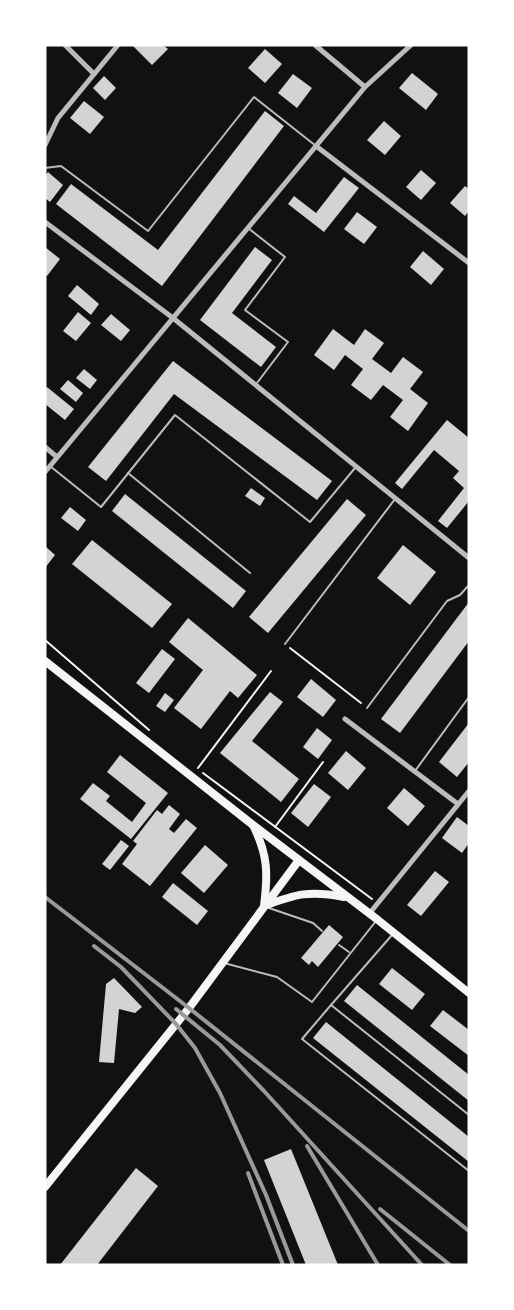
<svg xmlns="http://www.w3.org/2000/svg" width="514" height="1310" font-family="Mulish,sans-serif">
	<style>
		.building { fill: #d3d3d3 }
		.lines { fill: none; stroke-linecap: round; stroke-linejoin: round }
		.path { stroke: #f5f5f5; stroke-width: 2 }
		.service { stroke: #bcbcbc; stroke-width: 2 }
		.minor { stroke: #bcbcbc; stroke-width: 5 }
		.secondary { stroke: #f5f5f5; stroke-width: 8 }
		.rail { stroke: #9a9a9a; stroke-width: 4 }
	</style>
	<rect width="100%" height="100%" fill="#111"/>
	<g class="building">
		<path d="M134 45H163L168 49 152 65 133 46Z"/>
		<path d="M265 49 282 64 265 83 248 68Z"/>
		<path d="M412 73 438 94 426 110 399 88Z"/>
		<path d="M293 74 312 88 297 108 278 93Z"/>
		<path d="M104 76 116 88 105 100 93 88Z"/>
		<path d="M84 101 104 117 90 134 70 118Z"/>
		<path d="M265 111 284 126 162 286 56 204 71 184 158 250Z"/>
		<path d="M384 121 401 136 385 155 367 140Z"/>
		<path d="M421 170 436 183 421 200 406 187Z"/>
		<path d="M48 172 63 185 50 202 45 198V176Z"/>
		<path d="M344 177 359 188 324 232 288 204 294 196 316 213Z"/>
		<path d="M465 186 469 189V211L465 216 450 203Z"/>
		<path d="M357 212 377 227 364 244 344 229Z"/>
		<path d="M45 247 60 259 47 276 45 274Z"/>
		<path d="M255 247 272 260 232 313 276 347 261 367 200 320Z"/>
		<path d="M423 251 444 269 431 285 410 267Z"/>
		<path d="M77 285 99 304 91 315 68 296Z"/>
		<path d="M78 312 91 323 76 341 63 331Z"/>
		<path d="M111 314 130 330 121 341 101 325Z"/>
		<path d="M333 329 354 345 365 329 384 343 372 359 391 373 403 357 423 372 410 389 428 403 408 431 390 417 403 400 383 385 371 400 351 385 363 369 345 355 334 370 314 355Z"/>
		<path d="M173 361 332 481 317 500 174 394 106 481 88 467Z"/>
		<path d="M84 369 97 380 90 389 76 378Z"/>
		<path d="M68 380 83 393 76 402 60 389Z"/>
		<path d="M47 387 74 409 65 420 45 404V390Z"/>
		<path d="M447 420 469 438V501L447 528 438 521 464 488 453 478 459 471 434 450 402 489 395 483Z"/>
		<path d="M251 488 265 498 260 506 245 496Z"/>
		<path d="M125 494 246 591 233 608 112 511Z"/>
		<path d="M347 499 366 515 268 633 249 617Z"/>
		<path d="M70 507 86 520 78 531 61 518Z"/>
		<path d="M92 540 172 604 152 628 72 564Z"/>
		<path d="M403 545 436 572 410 605 377 578Z"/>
		<path d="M45 546 55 555 45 568Z"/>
		<path d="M469 602V641L400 733 381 719Z"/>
		<path d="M188 618 257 675 238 698 230 691 201 729 174 708 203 670 169 642Z"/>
		<path d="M162 649 175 659 149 693 136 683Z"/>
		<path d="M311 679 336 700 323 717 297 697Z"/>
		<path d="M270 692 283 702 252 741 299 779 281 802 220 753Z"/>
		<path d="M165 693 174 700 165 712 156 706Z"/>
		<path d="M469 723V762L457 777 439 762Z"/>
		<path d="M317 728 332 740 318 759 303 747Z"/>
		<path d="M346 751 366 768 348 790 328 773Z"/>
		<path d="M120 755 168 793 131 839 80 799 93 783 110 796 106 801 132 822 146 803 107 772Z"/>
		<path d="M314 784 331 797 308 827 291 813Z"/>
		<path d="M404 788 425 806 408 826 387 808Z"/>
		<path d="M169 805 180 814 169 829 174 833 186 819 197 828 150 886 122 864 137 844 133 841 157 810 162 814Z"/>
		<path d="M457 817 469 826V843L462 853 442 838Z"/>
		<path d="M121 840 129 846 110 870 102 864Z"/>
		<path d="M205 845 228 865 204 893 181 873Z"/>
		<path d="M435 871 449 882 421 916 407 905Z"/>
		<path d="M173 883 208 911 197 925 162 897Z"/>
		<path d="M329 925 343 937 318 967 312 961 309 965 301 958Z"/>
		<path d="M392 968 425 994 412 1010 379 984Z"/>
		<path d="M114 978 142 1007 135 1013 119 1009 114 1063 99 1062 106 984Z"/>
		<path d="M357 985 469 1075V1101L344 1001Z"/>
		<path d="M443 1010 469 1030V1056L430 1026Z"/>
		<path d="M326 1022 469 1137V1162L313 1038Z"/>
		<path d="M291 1149 338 1265H306L264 1160Z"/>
		<path d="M136 1168 158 1186 97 1265H60Z"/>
	</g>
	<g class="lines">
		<g class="path">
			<path d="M45 640 149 730"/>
			<path d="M290 648 361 703"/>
			<path d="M198 768 271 671"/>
			<path d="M203 773 372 899"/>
			<path d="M275 827 323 762"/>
		</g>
		<g class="service">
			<path d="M45 168 61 166 148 231 254 97 316 146"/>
			<path d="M248 228 285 257 245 310 288 342 257 383"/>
			<path d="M50 466 101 507 175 415 310 522 355 468"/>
			<path d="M128 473 250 573"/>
			<path d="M285 644 395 499"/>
			<path d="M367 708 447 601 460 595 469 585"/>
			<path d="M415 771 469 697"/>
			<path d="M269 908 313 923 322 931"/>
			<path d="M392 935 331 1005 469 1115"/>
			<path d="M339 945 349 952"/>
			<path d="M224 963 277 977 312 1002 376 921"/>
			<path d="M331 1005 302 1039 469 1171"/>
		</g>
		<g class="minor">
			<path d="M65 45 93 73"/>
			<path d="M315 45 365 87"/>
			<path d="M45 145 58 118 118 45"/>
			<path d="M316 146 469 263"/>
			<path d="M45 222 173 318 469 558"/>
			<path d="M45 447 57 457"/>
			<path d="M45 472 365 87 411 45"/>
			<path d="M345 719 458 804"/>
			<path d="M369 914 469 791"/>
		</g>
		<g class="secondary">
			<path d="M45 661 253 825 378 920 469 993"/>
			<path d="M254 827C268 856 268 874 264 906 296 894 310 890 344 897"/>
			<path d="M45 1187 189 1008 299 860"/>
		</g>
		<g class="rail">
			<path d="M45 897 189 1008 469 1231"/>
			<path d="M94 946 121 967 176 1024 195 1048 220 1093 266 1195 293 1265"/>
			<path d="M176 1009 220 1045 264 1091 422 1265"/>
			<path d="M307 1146 378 1265"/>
			<path d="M248 1173 283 1265"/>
			<path d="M380 1209 450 1265"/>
		</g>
	</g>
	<rect width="514" height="1310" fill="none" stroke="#ffffff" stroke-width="93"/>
</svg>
